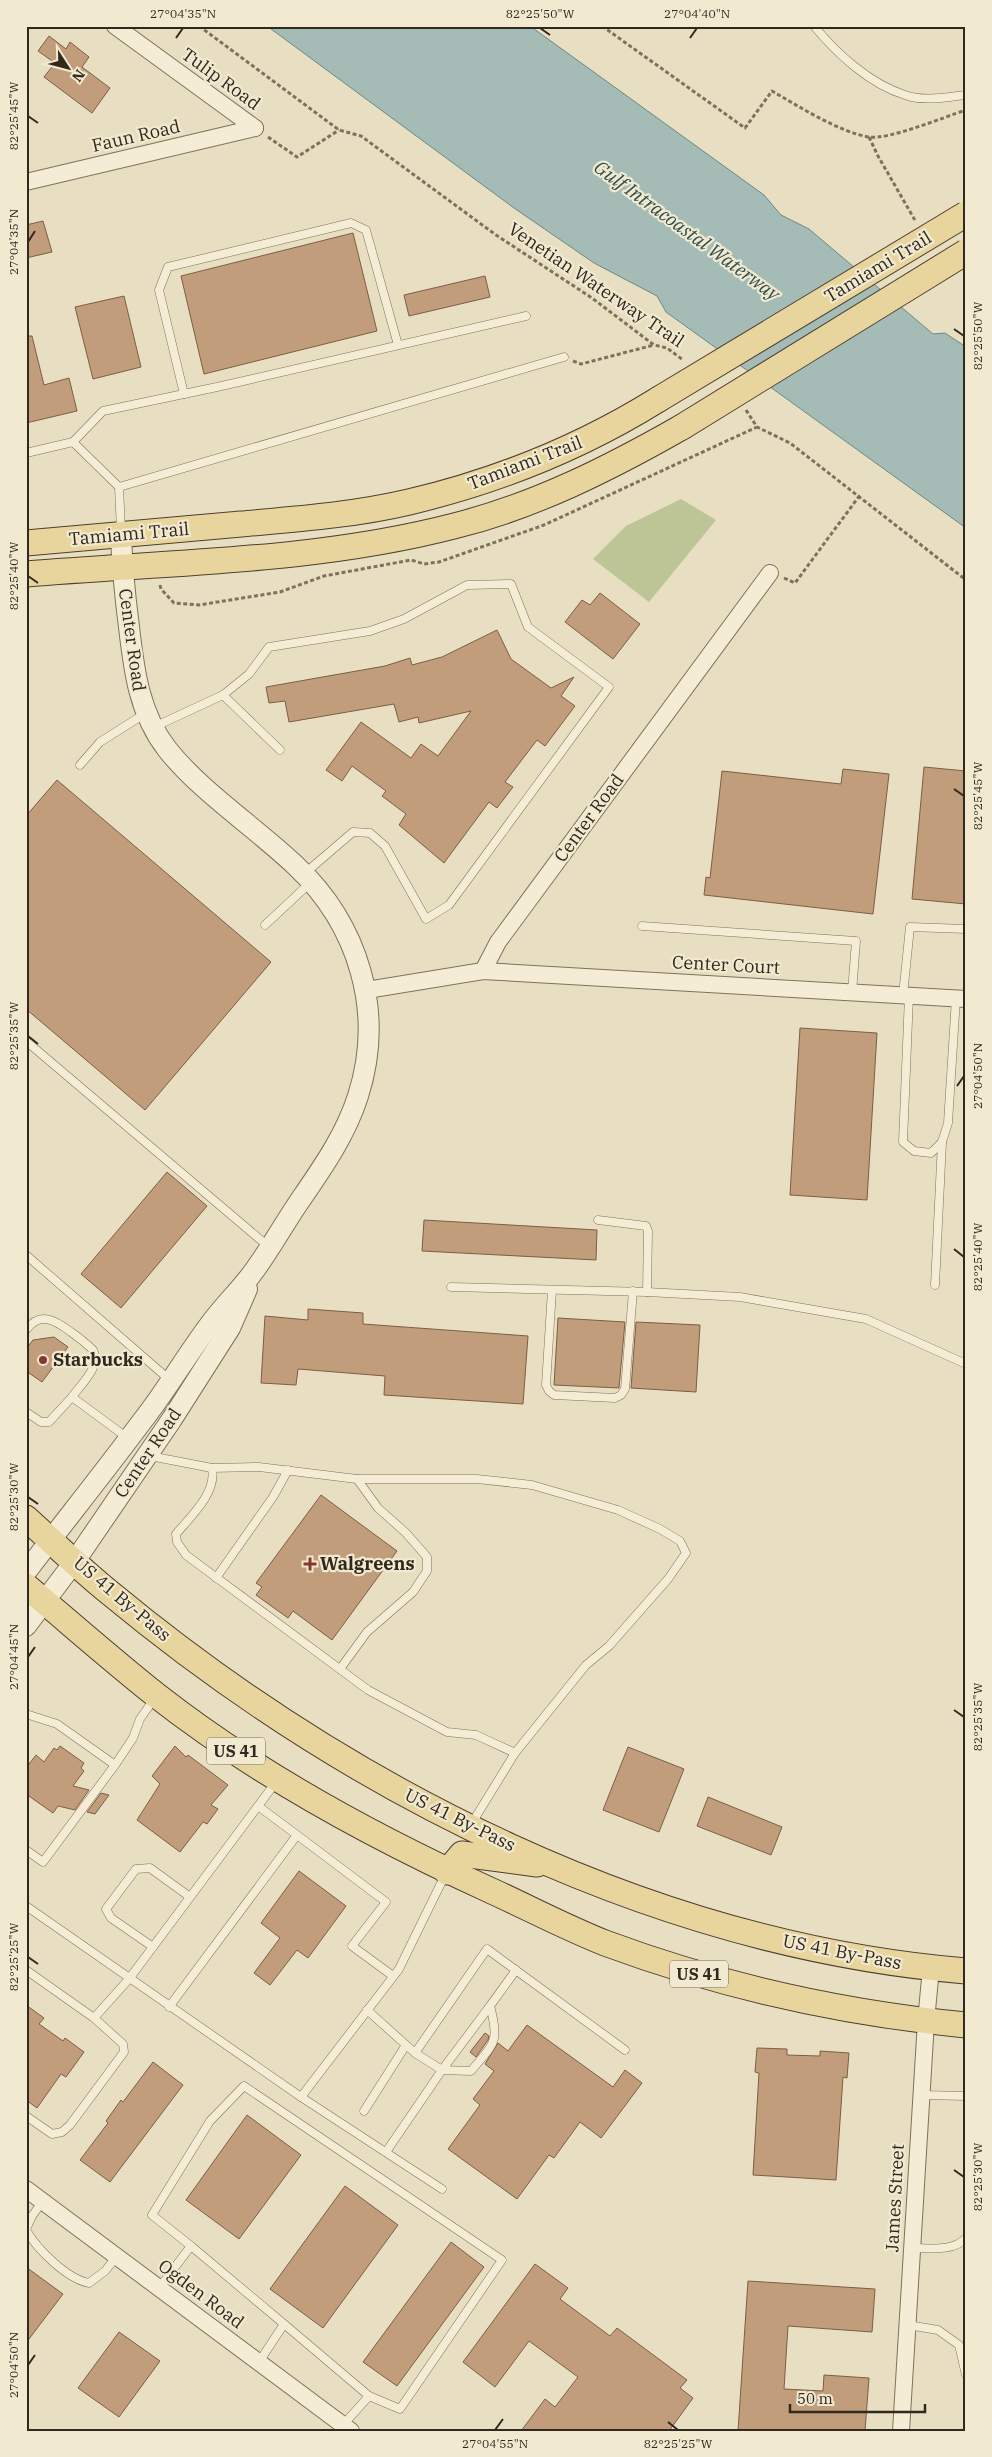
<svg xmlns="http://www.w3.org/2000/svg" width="992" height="2457" font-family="'IBM Plex Serif',serif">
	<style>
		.green { fill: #bdc597 }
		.water { fill: #a4bbb6; stroke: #6c8883 }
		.building { fill: #c29d7b; stroke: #7c5e44 }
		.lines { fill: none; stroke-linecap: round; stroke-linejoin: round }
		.service-casing { stroke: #80715b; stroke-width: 9 }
		.minor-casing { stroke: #80715b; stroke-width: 18 }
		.tertiary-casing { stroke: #80715b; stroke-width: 22 }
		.primary-casing { stroke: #4e3f2f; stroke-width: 27 }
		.path { stroke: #80715b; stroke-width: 3; stroke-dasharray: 4 2.5; stroke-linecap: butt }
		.service { stroke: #f4ecd4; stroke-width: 8 }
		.minor { stroke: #f4ecd4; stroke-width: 16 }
		.tertiary { stroke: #f4ecd4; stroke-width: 20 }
		.primary { stroke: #e8d59d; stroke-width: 25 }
		.primary-bridge-casing { stroke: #4e3f2f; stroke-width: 27; stroke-linecap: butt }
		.primary-bridge { stroke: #e8d59d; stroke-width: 25 }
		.ticks { fill: none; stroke: #31281e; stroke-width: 2 }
		.poi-dot { fill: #883632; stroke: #f1e9d0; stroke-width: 2 }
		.labels { text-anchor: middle; stroke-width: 4.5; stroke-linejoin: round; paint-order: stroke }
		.shield { fill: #f1e9d0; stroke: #6b6253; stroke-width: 1 }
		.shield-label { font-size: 16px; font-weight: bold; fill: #31281e }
		.street-label { font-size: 18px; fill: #31281e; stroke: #f1e9d0 }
		.poi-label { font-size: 18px; font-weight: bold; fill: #31281e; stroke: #f1e9d0; text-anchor: start }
		.water-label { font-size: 19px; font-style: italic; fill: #2e4f4f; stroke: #f1e9d0 }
		.neatline { fill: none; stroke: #31281e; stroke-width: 2 }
		.ticks-label { font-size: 12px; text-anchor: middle; fill: #31281e }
	</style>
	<rect width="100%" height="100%" fill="#e8dfc2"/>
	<path class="green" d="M681 499 716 520 649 602 593 559 626 526Z"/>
	<path class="water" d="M267 26H530L764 195 781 215 809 229 933 334 945 333 966 347V528L666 312 657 296 594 263 514 208Z"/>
	<g class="building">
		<path d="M49 36 66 49 70 42 89 57 82 67 110 88 92 113 44 77 55 63 38 51Z"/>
		<path d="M43 221 52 252 26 258V225Z"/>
		<path d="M353 233 377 331 204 374 181 276Z"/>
		<path d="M485 276 490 297 409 316 404 295Z"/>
		<path d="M124 296 141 367 93 379 75 307Z"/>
		<path d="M26 336H32L44 385 69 378 77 411 26 423Z"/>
		<path d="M600 593 640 624 613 659 565 622 582 600 590 605Z"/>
		<path d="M497 630 511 659 551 688 574 677 561 696 575 706 545 746 537 740 505 782 513 787 497 808 489 802 444 863 399 825 406 814 382 796 386 791 352 766 342 781 326 770 361 722 411 758 421 744 438 756 471 711 419 723 418 717 399 722 394 704 289 722 285 701 269 703 266 687 385 666 410 658 412 665 442 657Z"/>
		<path d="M924 767 966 771V904L912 899Z"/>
		<path d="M843 769 889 774 873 914 704 895 706 877 710 878 722 771 841 784Z"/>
		<path d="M57 780 271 962 145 1110 26 1009V816Z"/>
		<path d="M800 1028 877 1033 867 1200 790 1195Z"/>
		<path d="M167 1172 207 1206 121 1308 81 1274Z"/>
		<path d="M424 1220 597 1230 596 1260 422 1251Z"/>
		<path d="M308 1309 363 1313V1324L528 1336 523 1404 384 1395 385 1376 298 1369 296 1385 261 1383 265 1316 308 1320Z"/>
		<path d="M558 1318 625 1322 619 1388 554 1385Z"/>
		<path d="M636 1322 700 1325 696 1392 631 1388Z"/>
		<path d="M54 1337 68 1347 42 1382 26 1371V1349L33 1340Z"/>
		<path d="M321 1495 397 1551 332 1640 293 1611 288 1618 256 1595 262 1587 256 1583Z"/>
		<path d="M60 1746 84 1763 81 1768 84 1771 73 1786 89 1790 75 1810 58 1806 53 1813 26 1794V1768L36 1755 44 1762 54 1748 57 1750Z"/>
		<path d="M175 1746 186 1757 188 1755 228 1785 211 1805 218 1809 207 1824 203 1822 180 1852 137 1820 160 1784 152 1776Z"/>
		<path d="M628 1747 684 1769 659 1832 603 1810Z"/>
		<path d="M101 1793 109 1795 95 1814 87 1812Z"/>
		<path d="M708 1797 782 1827 771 1855 697 1826Z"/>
		<path d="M299 1871 346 1906 308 1958 297 1950 270 1985 254 1973 280 1938 261 1923Z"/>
		<path d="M26 2005 44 2018 39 2024 63 2041 65 2038 84 2052 66 2077 61 2074 37 2108 26 2100Z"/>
		<path d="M527 2025 613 2087 625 2070 642 2083 601 2138 580 2122 554 2158 549 2155 517 2199 448 2149 480 2105 473 2099 494 2071 485 2064 498 2043 508 2051Z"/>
		<path d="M485 2033 489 2036 488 2040 476 2057 470 2052Z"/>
		<path d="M757 2048 787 2049V2055L820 2056V2051L849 2053 847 2078 843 2077 836 2180 753 2175 759 2073 755 2072Z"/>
		<path d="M153 2062 183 2085 110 2182 80 2160 108 2123 106 2121 121 2100 123 2102Z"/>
		<path d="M247 2115 301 2155 239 2239 186 2200Z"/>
		<path d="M345 2186 398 2225 323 2328 270 2289Z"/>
		<path d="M451 2242 484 2267 397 2386 363 2362Z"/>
		<path d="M535 2264 568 2288 560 2299 610 2336 617 2328 687 2380 680 2388 693 2398 669 2431H521L545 2399 555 2407 578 2377 529 2341 495 2387 463 2362Z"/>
		<path d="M26 2267 63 2294 26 2343Z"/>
		<path d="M748 2281 875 2289 872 2332 788 2326 784 2389 823 2391 824 2375 869 2378 865 2431H738Z"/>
		<path d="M119 2332 160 2361 119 2417 78 2388Z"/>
	</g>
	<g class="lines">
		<g class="service-casing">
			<g id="service">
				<path d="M814 26C837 54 870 84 905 95 924 102 947 97 966 95"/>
				<path d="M184 394 159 290 168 267 351 223 366 230 398 345"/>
				<path d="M26 453 73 442"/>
				<path d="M119 487 73 442 103 411 217 387 526 316"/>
				<path d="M121 530 119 487 564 357"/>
				<path d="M223 695 280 750"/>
				<path d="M154 727 223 695 249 674 269 647 370 631 404 619 467 585 511 584 528 627 609 687 449 905 426 919 385 846 370 833 353 832 304 874"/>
				<path d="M80 765 100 742 146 713"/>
				<path d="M265 925 311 882"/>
				<path d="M642 926 856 941 852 992"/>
				<path d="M903 995 910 927 966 929"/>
				<path d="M909 996 903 1142 914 1151 931 1153 942 1142 948 1123 956 998"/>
				<path d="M26 1041 269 1247"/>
				<path d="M598 1220 646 1226 648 1231 647 1292 740 1297 866 1319 966 1364"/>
				<path d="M26 1255 171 1381"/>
				<path d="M935 1285 942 1142"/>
				<path d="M451 1287 647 1292"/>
				<path d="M552 1290 546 1385 549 1391 554 1395 615 1398 621 1395 625 1389 633 1291"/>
				<path d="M26 1330C40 1311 55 1320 71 1332 78 1337 86 1343 93 1350 102 1366 81 1384 72 1397"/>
				<path d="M26 1412 41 1422H49L72 1397 129 1439"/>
				<path d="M150 1456 212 1468 259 1467 357 1479H477L532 1485 618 1510 660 1529 680 1541 686 1553 668 1579 609 1646 586 1665 515 1753"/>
				<path d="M212 1468C217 1493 191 1516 176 1534L177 1542 186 1555 368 1690 447 1732 476 1735 515 1753 472 1823"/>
				<path d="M216 1578 273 1497 288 1470"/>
				<path d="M340 1669 367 1632 413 1592 427 1571V1557L406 1533 378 1508 357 1479"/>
				<path d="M26 1714 57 1724 115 1765 133 1738 140 1719 154 1699"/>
				<path d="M297 1835 386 1902 352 1946 393 1976"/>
				<path d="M26 1850 43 1862 115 1765"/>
				<path d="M26 1906 301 2097 399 1969 446 1873"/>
				<path d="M153 1947 111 1918 106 1909 136 1869 150 1868 190 1897"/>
				<path d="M26 1970 94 2018 123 2044 124 2052 70 2125 62 2132 52 2134 26 2116"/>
				<path d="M169 2007 297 1835 258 1806"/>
				<path d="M367 2010 415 2053 442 2070 490 2006"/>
				<path d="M94 2018 129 1979 276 1782"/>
				<path d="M415 2053 487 1949 625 2050"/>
				<path d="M922 2095 966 2096"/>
				<path d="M301 2097 442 2189"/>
				<path d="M364 2111 406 2045"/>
				<path d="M386 2152 442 2070 471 2071C494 2043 500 2043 490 2006L516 1970"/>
				<path d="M26 2229 32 2216 43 2201"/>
				<path d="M26 2230C37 2249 67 2279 89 2283L105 2271 117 2256"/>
				<path d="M191 2246 152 2215 210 2121 244 2086 502 2260 400 2409 369 2396 343 2425"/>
				<path d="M912 2248C930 2248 953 2252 966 2238"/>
				<path d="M159 2288 191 2246 284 2324 259 2362"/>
				<path d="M284 2324 369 2396"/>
				<path d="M908 2325 938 2330 959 2345 966 2375"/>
			</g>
		</g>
		<g class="minor-casing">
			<g id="minor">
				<path d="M115 26 255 128"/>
				<path d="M26 182 255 128"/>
				<path d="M483 971 498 942 770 573"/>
				<path d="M367 990 483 971 966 999"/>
				<path d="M26 2189 351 2431"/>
				<path d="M901 2431 926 2021 931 1968"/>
			</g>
		</g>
		<g class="tertiary-casing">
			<g id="tertiary">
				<path d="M26 1572C65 1521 105 1471 143 1420 168 1388 189 1351 214 1319 227 1302 242 1288 254 1271 271 1248 285 1222 301 1199 323 1167 346 1134 358 1096 385 1012 359 925 295 865 256 828 200 791 167 749 139 713 134 671 129 627 125 596 122 566 121 535"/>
				<path d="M26 1626 75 1561 172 1419 230 1328 247 1289"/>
			</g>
		</g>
		<g class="primary-casing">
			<g id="primary">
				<path d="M26 543C98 537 169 530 241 524 297 519 354 515 409 502 498 481 582 447 659 399"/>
				<path d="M26 574C169 562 315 562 454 526 535 506 610 468 682 427"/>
				<path d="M26 1518C54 1543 81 1570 110 1593 349 1791 653 1945 966 1971"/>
				<path d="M26 1586C69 1622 112 1660 156 1695 258 1775 377 1839 494 1892 531 1909 567 1928 605 1943 721 1986 843 2013 966 2025"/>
				<path d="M447 1872 462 1854 537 1864"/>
			</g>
		</g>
		<g class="path">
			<path d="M199 26 339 130 361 136 496 235 592 298 654 345 667 348 683 360"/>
			<path d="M602 26 745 128 772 91C798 106 839 132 869 137 889 140 944 117 966 110"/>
			<path d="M268 137 297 157 339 130"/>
			<path d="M869 137 878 156 916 222"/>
			<path d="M573 361 581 364 654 345"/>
			<path d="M746 410 757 427 790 443 966 580"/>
			<path d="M784 578 795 583 860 495"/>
			<path d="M160 585 161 589 174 603 199 605 280 592 324 576 411 560 424 564 439 562 544 525 757 427"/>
		</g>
		<use href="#service" class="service"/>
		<use href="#minor" class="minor"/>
		<use href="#tertiary" class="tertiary"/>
		<use href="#primary" class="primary"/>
		<g class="primary-bridge-casing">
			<g id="primary-bridge">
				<path d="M659 399 966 214"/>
				<path d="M682 427 966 252"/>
			</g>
		</g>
		<use href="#primary-bridge" class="primary-bridge"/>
	</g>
	<path class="ticks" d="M540 28 550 35M176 38 183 28M690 38 697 28M28 116 38 123M28 242 35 231M954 329 964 336M28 576 38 583M954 789 964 796M28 1036 38 1044M957 1086 964 1076M954 1249 964 1257M28 1497 38 1504M28 1657 35 1647M954 1710 964 1717M28 1957 38 1964M954 2170 964 2177M28 2365 35 2355M668 2422 678 2430M495 2430 503 2419"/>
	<g class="poi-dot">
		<circle cx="43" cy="1360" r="5"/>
		<path d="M307.5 1556.5h5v5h5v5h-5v5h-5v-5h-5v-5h5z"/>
	</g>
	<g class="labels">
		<g class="shield">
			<rect x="207" y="1737.5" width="58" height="27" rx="4"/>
			<rect x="670" y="1960.5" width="58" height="27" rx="4"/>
		</g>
		<g class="shield-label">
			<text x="236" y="1757">US 41</text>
			<text x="699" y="1980">US 41</text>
		</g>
		<g class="street-label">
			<text transform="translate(221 79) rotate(36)" y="6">Tulip Road</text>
			<text transform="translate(136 136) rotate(-13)" y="6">Faun Road</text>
			<text transform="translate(878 267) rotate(-31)" y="6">Tamiami Trail</text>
			<text transform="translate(596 285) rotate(34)" y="6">Venetian Waterway Trail</text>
			<text transform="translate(525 463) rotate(-21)" y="6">Tamiami Trail</text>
			<text transform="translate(129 534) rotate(-5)" y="6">Tamiami Trail</text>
			<text transform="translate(132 640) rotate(82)" y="6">Center Road</text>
			<text transform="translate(589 818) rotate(-54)" y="6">Center Road</text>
			<text transform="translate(726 965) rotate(3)" y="6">Center Court</text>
			<text transform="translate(148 1453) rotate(-56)" y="6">Center Road</text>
			<text transform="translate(122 1599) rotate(40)" y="6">US 41 By-Pass</text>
			<text transform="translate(460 1820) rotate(26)" y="6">US 41 By-Pass</text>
			<text transform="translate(842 1952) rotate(11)" y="6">US 41 By-Pass</text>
			<text transform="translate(895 2198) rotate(-87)" y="6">James Street</text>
			<text transform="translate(201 2294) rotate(37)" y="6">Ogden Road</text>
		</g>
		<g class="poi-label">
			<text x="53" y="1366">Starbucks</text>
			<text x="320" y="1570">Walgreens</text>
		</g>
		<g class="water-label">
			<text transform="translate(687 230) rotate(36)" y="7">Gulf Intracoastal Waterway</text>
		</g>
	</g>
	<rect width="992" height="2457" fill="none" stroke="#f1e9d0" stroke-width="55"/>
	<g transform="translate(68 68) rotate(126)" stroke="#f1e9d0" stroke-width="4" paint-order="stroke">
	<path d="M0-4L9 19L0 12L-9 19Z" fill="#31281e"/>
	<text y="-8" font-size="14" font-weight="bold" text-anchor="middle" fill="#31281e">N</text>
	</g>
	<path d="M790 2404v8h135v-8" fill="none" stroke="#31281e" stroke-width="2.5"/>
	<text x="797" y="2404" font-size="15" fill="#31281e" stroke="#f1e9d0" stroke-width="4" paint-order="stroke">50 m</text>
	<rect x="28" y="28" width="936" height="2402" class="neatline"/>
	<g class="ticks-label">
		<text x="183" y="18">27°04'35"N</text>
		<text x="540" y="18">82°25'50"W</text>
		<text x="697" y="18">27°04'40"N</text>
		<text transform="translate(14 116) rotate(-90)" y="4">82°25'45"W</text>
		<text transform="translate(14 242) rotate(-90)" y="4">27°04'35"N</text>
		<text transform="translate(978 336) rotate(-90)" y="4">82°25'50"W</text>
		<text transform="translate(14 576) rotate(-90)" y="4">82°25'40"W</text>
		<text transform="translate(978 796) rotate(-90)" y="4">82°25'45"W</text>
		<text transform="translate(14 1036) rotate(-90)" y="4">82°25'35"W</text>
		<text transform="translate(978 1076) rotate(-90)" y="4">27°04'50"N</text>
		<text transform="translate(978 1257) rotate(-90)" y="4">82°25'40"W</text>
		<text transform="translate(14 1497) rotate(-90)" y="4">82°25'30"W</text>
		<text transform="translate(14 1657) rotate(-90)" y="4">27°04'45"N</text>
		<text transform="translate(978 1717) rotate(-90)" y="4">82°25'35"W</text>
		<text transform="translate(14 1957) rotate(-90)" y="4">82°25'25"W</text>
		<text transform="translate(978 2177) rotate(-90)" y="4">82°25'30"W</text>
		<text transform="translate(14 2365) rotate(-90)" y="4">27°04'50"N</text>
		<text x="495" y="2448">27°04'55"N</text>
		<text x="678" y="2448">82°25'25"W</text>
	</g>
</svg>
